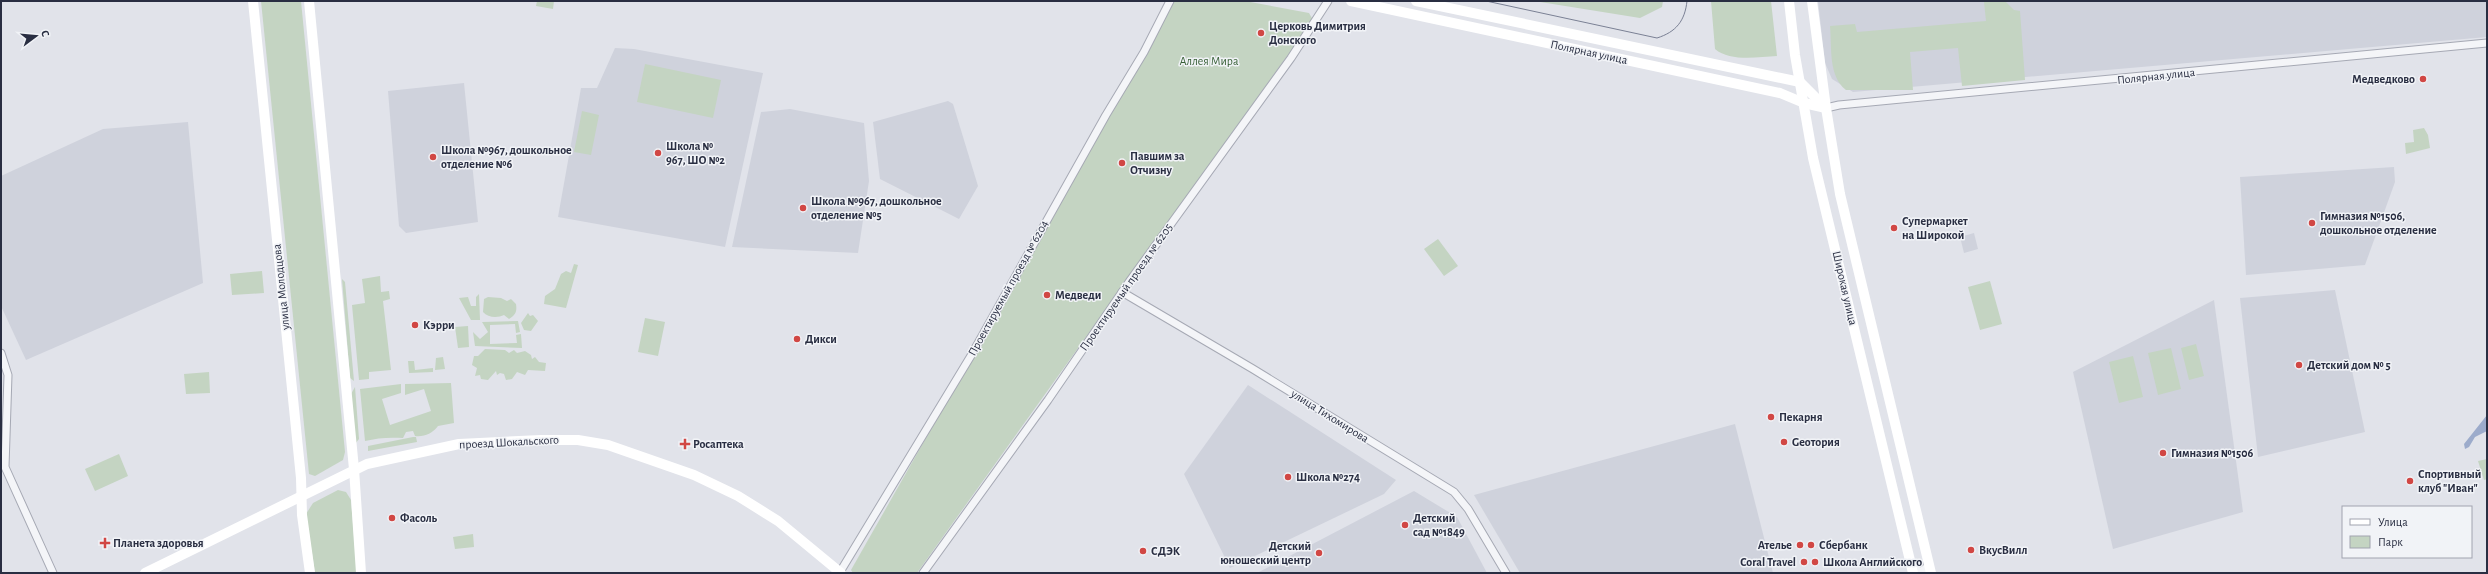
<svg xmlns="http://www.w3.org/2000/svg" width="2488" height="574" font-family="'Alegreya Sans',sans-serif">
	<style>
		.built { fill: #cfd2dc }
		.green { fill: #c4d4c2 }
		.water { fill: #9cabcb }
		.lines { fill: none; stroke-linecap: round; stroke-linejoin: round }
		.street-casing { stroke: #a6a9b4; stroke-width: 9 }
		.street { stroke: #f4f5f8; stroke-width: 7 }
		.secondary { stroke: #fff; stroke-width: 10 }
		.tram { stroke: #7a8094; stroke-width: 1 }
		.poi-dot { fill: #d14744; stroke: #f1f3f7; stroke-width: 1.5 }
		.labels { text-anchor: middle; stroke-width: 3; stroke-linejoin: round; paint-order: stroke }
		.poi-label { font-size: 12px; font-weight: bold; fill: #292e42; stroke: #f1f3f7; text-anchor: start }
		.street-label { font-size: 12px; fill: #292e42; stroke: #f1f3f7 }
		.park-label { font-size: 12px; fill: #375f36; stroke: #f1f3f7 }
	</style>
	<rect width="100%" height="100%" fill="#e1e3ea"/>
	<g class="built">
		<path d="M1818 1H2487V37L1853 92 1832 79 1825 63Z"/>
		<path d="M615 48 634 49 763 73 725 247 558 217 581 88H597Z"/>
		<path d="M464 83 478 222 406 233 399 226 388 91Z"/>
		<path d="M948 101 953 104 978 186 959 219 880 179 873 122Z"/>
		<path d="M790 109 864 123 869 181 858 253 732 247 761 112Z"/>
		<path d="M188 122 203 283 26 360 1 306V176L103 129Z"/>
		<path d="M2394 167 2395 182 2365 265 2246 275 2240 177Z"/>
		<path d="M1974 233 1978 249 1964 253 1960 237Z"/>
		<path d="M2335 290 2365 432 2258 457 2240 298Z"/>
		<path d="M2214 300 2243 512 2113 549 2073 372Z"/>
		<path d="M1248 385 1396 480 1384 494 1230 568 1184 474Z"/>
		<path d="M1735 424 1773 573H1520L1474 495Z"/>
		<path d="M1414 491 1457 517 1487 573H1257Z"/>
	</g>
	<g class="green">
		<path d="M261 1H301L345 452 343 460 315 476 309 474Z"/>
		<path d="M537 1H554L553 9 536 6Z"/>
		<path d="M1174 1H1245L1309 13 1313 20 917 573H853L851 570Z"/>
		<path d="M1534 1H1663L1662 7 1640 18Z"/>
		<path d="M1711 1H1771L1777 56C1758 57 1730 62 1715 49Z"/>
		<path d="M2005 1 2014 10 2020 11 2025 80 1962 86 1958 48 1910 52 1913 90H1846C1828 76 1832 47 1830 26L1855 24 1857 32 1986 21 1984 2Z"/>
		<path d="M645 64 721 80 713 118 637 102Z"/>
		<path d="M582 111 599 115 591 155 574 152Z"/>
		<path d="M2424 128 2428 135 2430 148 2406 154 2405 143 2414 142 2413 130Z"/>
		<path d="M1438 239 1458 266 1444 276 1424 249Z"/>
		<path d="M574 264 578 265 566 308 544 304 545 296 555 289 561 274 566 271 571 273Z"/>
		<path d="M262 271 264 293 232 295 230 274Z"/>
		<path d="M380 276 381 292 389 291 390 299 383 301 391 370 369 372V379L359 380 352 305 365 303 362 279Z"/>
		<path d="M342 279 345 282 354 381 350 378Z"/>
		<path d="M1990 281 2002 324 1980 330 1968 287Z"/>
		<path d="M479 294 480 320H471L459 298 468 297 471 306H476V297Z"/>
		<path d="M488 297 501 298 507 301 511 299 516 304C517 311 516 315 509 319L504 315C498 318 488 318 483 312L484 299Z"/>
		<path d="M528 313 530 316 533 315 538 321 531 331 524 330 521 323Z"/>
		<path d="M645 318 665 322 658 356 638 352Z"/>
		<path d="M518 321 520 332 516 333 515 324 490 325V344L517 343 516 335 521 334 522 348 475 346 473 332 480 339 488 332 482 322Z"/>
		<path d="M468 326 469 347 458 348 455 327Z"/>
		<path d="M2196 344 2204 376 2189 380 2181 348Z"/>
		<path d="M2171 348 2181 389 2158 395 2148 353Z"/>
		<path d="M485 349 505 350 509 353 514 350 517 353 525 351 531 355 532 359 535 357 539 362 546 363 545 371 528 370 525 375 517 372 512 379 506 380 504 374 500 373 497 375 496 371 488 380 481 379 480 375 475 376 477 368 472 365 474 356H478Z"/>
		<path d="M2133 356 2143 397 2119 403 2109 362Z"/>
		<path d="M443 357 445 369 435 370 436 358Z"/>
		<path d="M408 361H414L415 370 433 368V372L409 373Z"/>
		<path d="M209 372 210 393 186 394 184 374Z"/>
		<path d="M451 383 454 423 438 426C432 434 424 437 415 436L413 431 406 432 403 438C389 437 377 438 365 441L360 389 401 384V393L382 399 390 425 431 411 424 389 405 395V384Z"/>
		<path d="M355 387 359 439 355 444 351 394Z"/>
		<path d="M413 437H416L417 442 368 451V446Z"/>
		<path d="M119 454 128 476 95 491 85 469Z"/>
		<path d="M2487 459V479L2484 480 2478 461Z"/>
		<path d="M338 490 346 492 351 500 357 573H315L306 514 313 503Z"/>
		<path d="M473 534 474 547 455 549 453 537Z"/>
	</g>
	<path class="water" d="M2487 415V431L2475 437 2469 447 2465 449 2464 444Z"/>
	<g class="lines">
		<g class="street-casing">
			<g id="street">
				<path d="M1826 108 1839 105 2487 43"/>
				<path d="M1122 292 1253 369 1454 492 1468 509 1506 573"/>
				<path d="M1 353 8 375 5 467 53 573"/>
				<path d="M1912 565 1915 570 1922 571 1927 567 1928 561"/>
				<path d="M840 572 972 354 1106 115 1144 52 1170 1"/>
				<path d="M923 573 1048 400 1129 282 1291 58 1328 1"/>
			</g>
		</g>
		<use href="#street" class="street"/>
		<g class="secondary">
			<path d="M253 1 301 478 302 515 310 573"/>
			<path d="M309 1 354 469 361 573"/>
			<path d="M1351 1 1780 93 1804 103 1826 108"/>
			<path d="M1416 1 1800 82 1826 108"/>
			<path d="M1789 1 1795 55 1813 158 1913 573"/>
			<path d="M1812 1 1826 108 1840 194 1931 573"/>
			<path d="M145 573 367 464 459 444 541 440H578L608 445 694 475 738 496 778 521 841 573"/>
		</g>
		<path class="tram" d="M1486 1 1657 38C1676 32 1685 21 1687 1"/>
	</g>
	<g class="poi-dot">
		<circle cx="1261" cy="33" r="4"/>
		<circle cx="2423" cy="79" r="4"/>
		<circle cx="658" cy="153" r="4"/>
		<circle cx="433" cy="157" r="4"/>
		<circle cx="1122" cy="163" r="4"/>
		<circle cx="803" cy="208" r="4"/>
		<circle cx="2312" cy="223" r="4"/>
		<circle cx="1894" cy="228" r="4"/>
		<circle cx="1047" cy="295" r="4"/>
		<circle cx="415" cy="325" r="4"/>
		<circle cx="797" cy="339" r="4"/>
		<circle cx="2299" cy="365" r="4"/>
		<circle cx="1771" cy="417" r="4"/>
		<circle cx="1784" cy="442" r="4"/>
		<path d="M683 438h4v4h4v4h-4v4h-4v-4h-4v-4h4z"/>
		<circle cx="2163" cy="453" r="4"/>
		<circle cx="1288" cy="477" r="4"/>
		<circle cx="2410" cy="481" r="4"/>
		<circle cx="392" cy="518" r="4"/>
		<circle cx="1405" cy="525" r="4"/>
		<path d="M103 537h4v4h4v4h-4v4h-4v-4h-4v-4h4z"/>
		<circle cx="1800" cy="545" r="4"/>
		<circle cx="1811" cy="545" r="4"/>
		<circle cx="1971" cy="550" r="4"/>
		<circle cx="1143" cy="551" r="4"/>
		<circle cx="1319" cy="553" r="4"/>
		<circle cx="1804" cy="562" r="4"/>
		<circle cx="1815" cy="562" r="4"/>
	</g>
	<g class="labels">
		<g class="poi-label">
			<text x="1269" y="30">Церковь Димитрия<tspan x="1269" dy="14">Донского</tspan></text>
			<text x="2415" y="83" text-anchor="end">Медведково</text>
			<text x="666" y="150">Школа №<tspan x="666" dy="14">967, ШО №2</tspan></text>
			<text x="441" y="154">Школа №967, дошкольное<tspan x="441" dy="14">отделение №6</tspan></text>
			<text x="1130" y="160">Павшим за<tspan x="1130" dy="14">Отчизну</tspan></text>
			<text x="811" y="205">Школа №967, дошкольное<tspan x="811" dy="14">отделение №5</tspan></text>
			<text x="2320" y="220">Гимназия №1506,<tspan x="2320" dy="14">дошкольное отделение</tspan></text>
			<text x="1902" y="225">Супермаркет<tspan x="1902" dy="14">на Широкой</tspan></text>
			<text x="1055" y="299">Медведи</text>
			<text x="423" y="329">Кэрри</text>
			<text x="805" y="343">Дикси</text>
			<text x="2307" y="369">Детский дом № 5</text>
			<text x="1779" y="421">Пекарня</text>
			<text x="1792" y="446">Gеотория</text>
			<text x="693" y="448">Росаптека</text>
			<text x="2171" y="457">Гимназия №1506</text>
			<text x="2418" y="478">Спортивный<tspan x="2418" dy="14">клуб "Иван"</tspan></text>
			<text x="1296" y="481">Школа №274</text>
			<text x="400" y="522">Фасоль</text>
			<text x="1413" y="522">Детский<tspan x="1413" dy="14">сад №1849</tspan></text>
			<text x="113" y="547">Планета здоровья</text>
			<text x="1792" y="549" text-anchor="end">Ателье</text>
			<text x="1819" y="549">Сбербанк</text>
			<text x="1311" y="550" text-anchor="end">Детский<tspan x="1311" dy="14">юношеский центр</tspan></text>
			<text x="1979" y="554">ВкусВилл</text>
			<text x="1151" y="555">СДЭК</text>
			<text x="1796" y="566" text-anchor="end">Coral Travel</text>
			<text x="1823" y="566">Школа Английского</text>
		</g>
		<g class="street-label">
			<text transform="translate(1589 52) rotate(12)" y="4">Полярная улица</text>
			<text transform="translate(2156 76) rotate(-6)" y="4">Полярная улица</text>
			<text transform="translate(281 287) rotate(-96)" y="4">улица Молодцова</text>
			<text transform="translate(1126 287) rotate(-55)" y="4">Проектируемый проезд № 6205</text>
			<text transform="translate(1008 288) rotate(-61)" y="4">Проектируемый проезд № 6204</text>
			<text transform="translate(1845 288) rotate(77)" y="4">Широкая улица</text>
			<text transform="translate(1330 416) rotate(32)" y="4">улица Тихомирова</text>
			<text transform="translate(509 442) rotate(-3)" y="4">проезд Шокальского</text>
		</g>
		<g class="park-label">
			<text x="1209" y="65">Аллея Мира</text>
		</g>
	</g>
	<rect width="2488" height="574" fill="none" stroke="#292e42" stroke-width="4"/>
	<rect x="2342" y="506" width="130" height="52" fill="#f1f3f7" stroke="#a1a4af"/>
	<rect x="2350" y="519" width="20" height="6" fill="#ffffff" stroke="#a1a4af"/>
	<text x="2378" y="526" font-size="12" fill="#292e42">Улица</text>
	<rect x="2350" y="536" width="20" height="12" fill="#c4d4c2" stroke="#a1a4af"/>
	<text x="2378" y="546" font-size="12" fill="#292e42">Парк</text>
	<g transform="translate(36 36) rotate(74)" stroke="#f1f3f7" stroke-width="3" paint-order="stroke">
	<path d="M0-3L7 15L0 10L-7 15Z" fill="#292e42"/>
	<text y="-6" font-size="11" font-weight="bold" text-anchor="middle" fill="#292e42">С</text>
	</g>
</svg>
